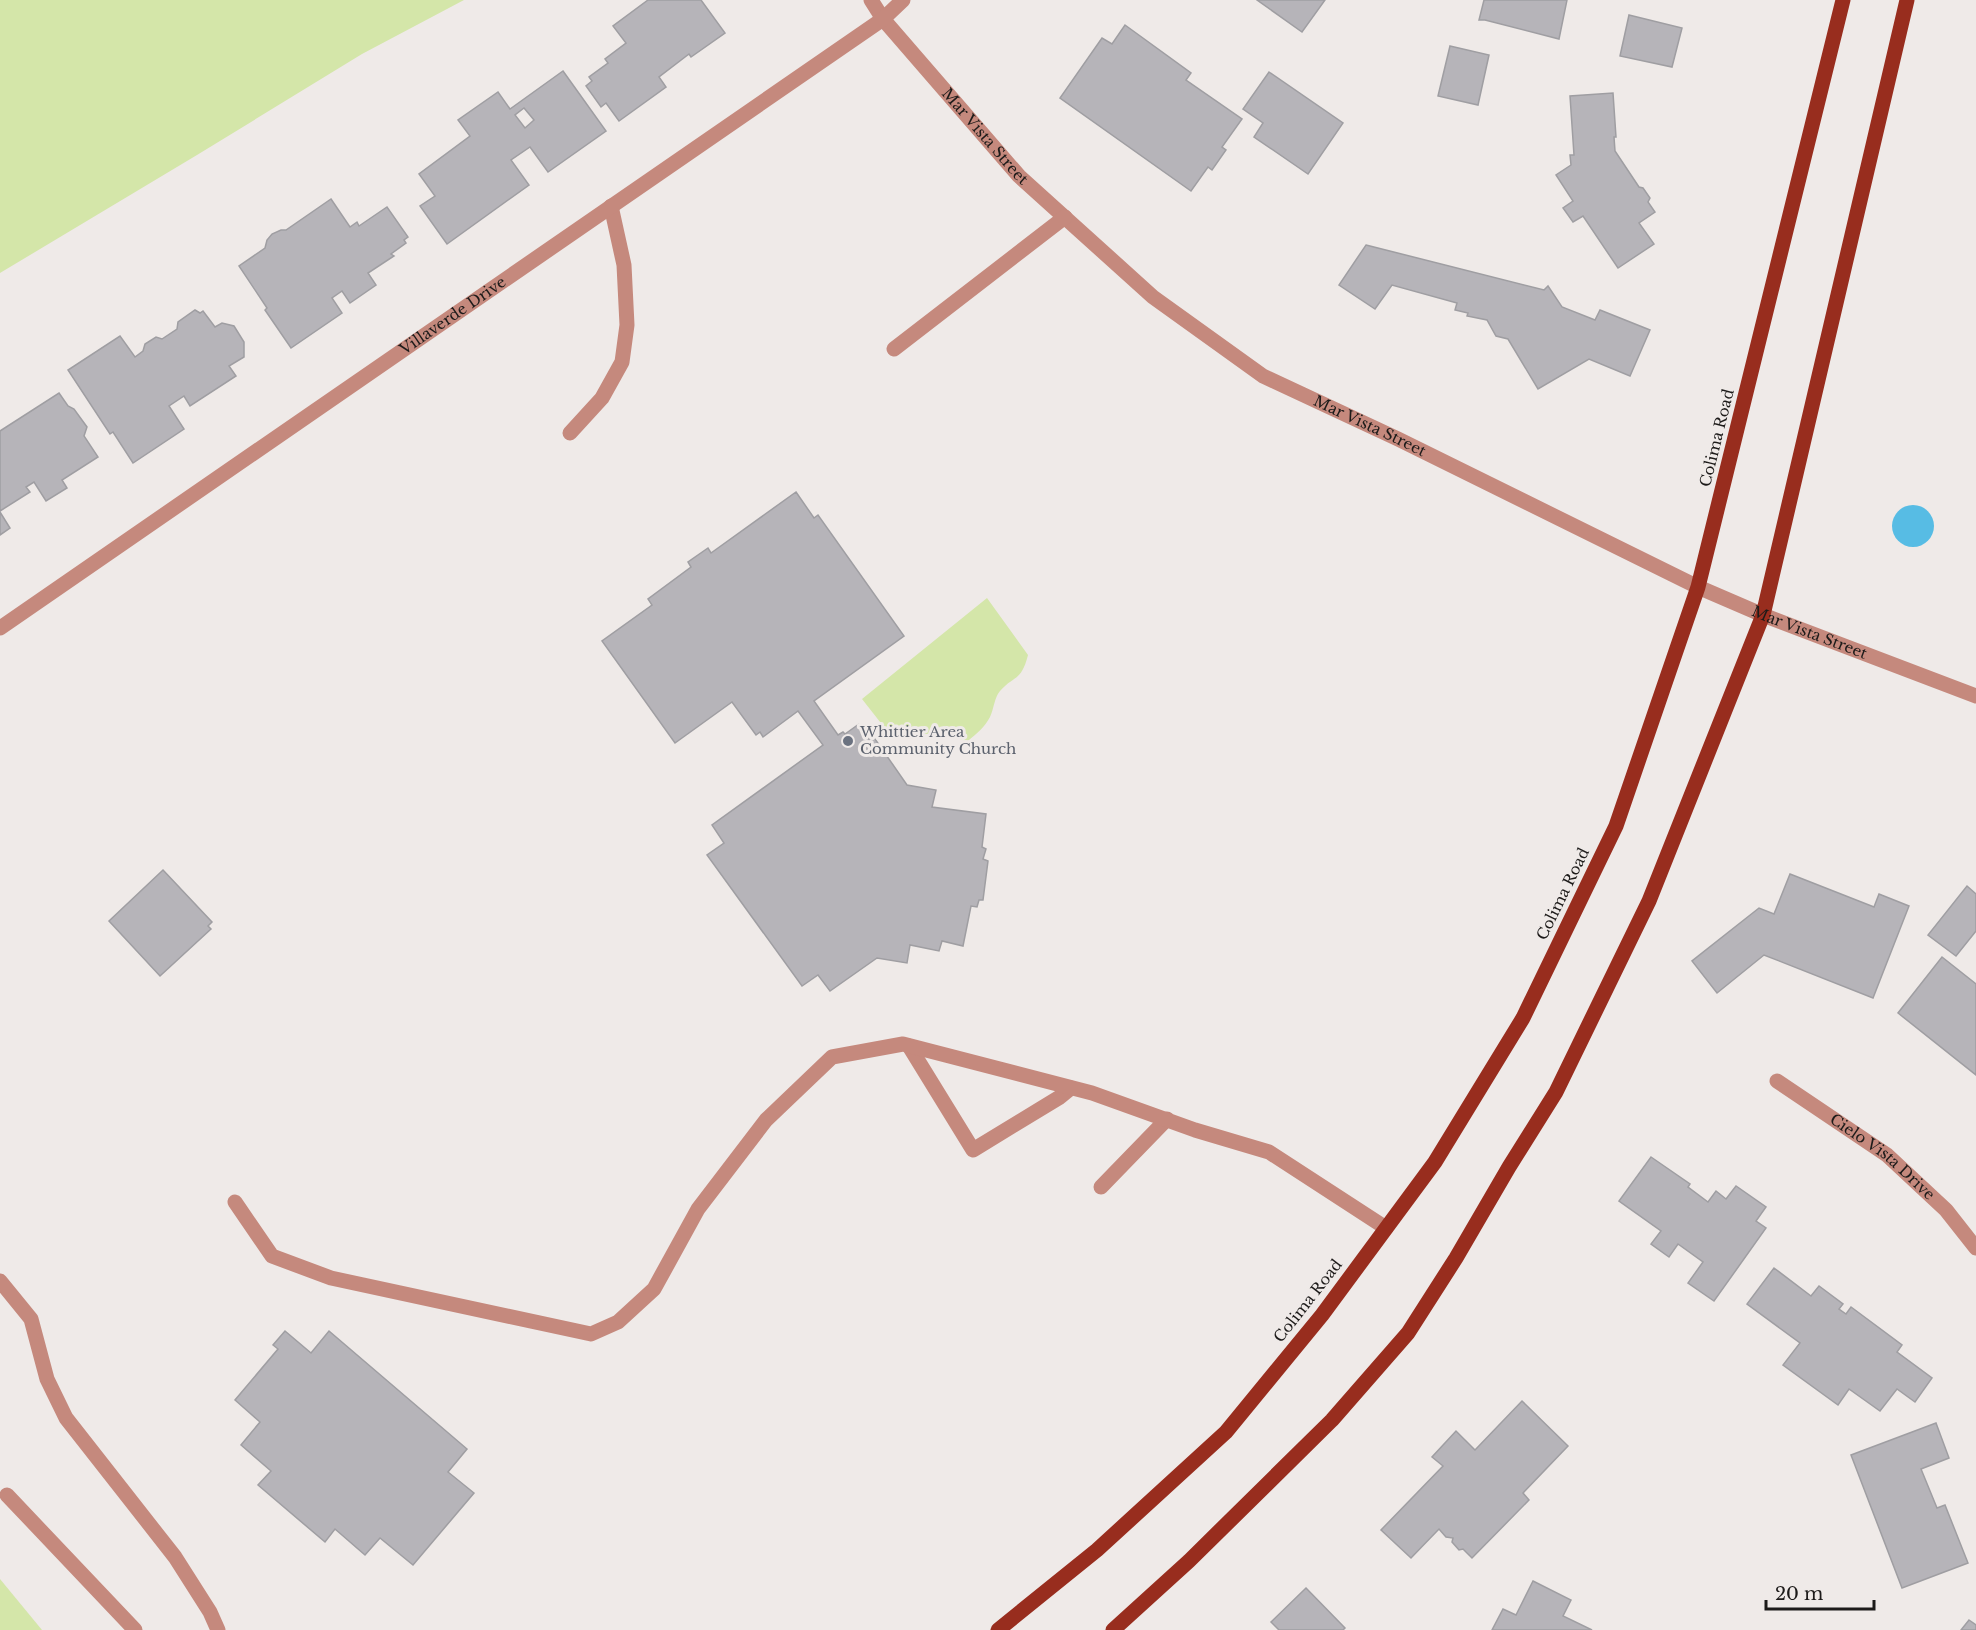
<svg xmlns="http://www.w3.org/2000/svg" width="1976" height="1630" font-family="'Libre Baskerville',serif">
	<style>
		.green { fill: #d4e6a9 }
		.water { fill: #57bce4 }
		.building { fill: #b6b4b9; stroke: #9f9ea2; stroke-width: 1.5; fill-rule: evenodd }
		.lines { fill: none; stroke-linecap: round; stroke-linejoin: round }
		.minor { stroke: #c5897d; stroke-width: 15 }
		.major { stroke: #982d1e; stroke-width: 15 }
		.worship-dot { fill: #6b7280; stroke: #efeae8; stroke-width: 2 }
		.labels { text-anchor: middle; stroke-width: 6; stroke-linejoin: round; paint-order: stroke }
		.street-label { font-size: 15px; fill: #1d1b1a; stroke: #efeae8 }
		.worship-label { font-size: 15px; fill: #5b616d; stroke: #efeae8; text-anchor: start }
	</style>
	<rect width="100%" height="100%" fill="#efeae8"/>
	<g class="green">
		<path d="M0 0H464L362 54 197 155 0 273Z"/>
		<path d="M987 598 1028 655C1021 682 1015 674 1000 691 994 698 994 709 990 717 985 727 976 734 968 741L884 727 862 699Z"/>
		<path d="M0 1579 42 1630H0Z"/>
	</g>
	<circle class="water" cx="1913" cy="526" r="21"/>
	<g class="building">
		<path d="M648 0H701L725 33 691 57 689 54 659 77 666 87 619 121 606 103 601 107 586 86 592 81 589 77 608 63 605 59 626 43 613 26Z"/>
		<path d="M1257 0H1325L1302 32Z"/>
		<path d="M1484 0H1567L1559 39 1485 20H1479Z"/>
		<path d="M1629 15 1682 28 1672 67 1620 56Z"/>
		<path d="M1125 25 1191 73 1186 80 1242 119 1222 147 1226 150 1212 170 1208 167 1191 191 1060 98 1102 38 1112 44Z"/>
		<path d="M1450 46 1489 55 1478 105 1438 96Z"/>
		<path d="M563 71 606 131 548 172 530 147 511 160 529 185 447 244 420 206 435 196 419 174 470 136 458 120 498 92 510 109ZM524 108 534 120 525 128 515 115Z"/>
		<path d="M1269 72 1343 123 1308 174 1254 137 1263 123 1243 109Z"/>
		<path d="M1613 93 1616 137H1614L1615 151 1639 187 1643 188 1650 198 1648 202 1655 212 1639 223 1654 244 1618 268 1583 216 1573 222 1563 208 1573 201 1556 175 1571 165 1570 155H1574L1570 96Z"/>
		<path d="M331 199 350 227 357 222 359 226 387 207 408 237 404 240 406 243 391 254 394 256 368 273 376 285 350 303 342 291 332 298 342 313 291 348 265 310 267 308 239 266 265 248 267 240 272 234 281 230H286Z"/>
		<path d="M1366 245 1544 290 1548 286 1562 307 1595 320 1600 310 1650 330 1630 376 1589 359 1538 389 1508 339 1496 336 1487 320 1467 316 1468 313 1455 310 1457 303 1392 285 1375 309 1339 285Z"/>
		<path d="M195 310 200 313 203 311 215 327 222 323 234 326 244 342V357L229 366 236 376 190 406 184 396 169 406 184 429 133 463 113 432 110 434 68 370 120 336 135 357 143 351 145 344 156 337 162 339 177 329 178 322Z"/>
		<path d="M59 393 68 406 74 409 87 427 84 436 98 457 62 480 67 488 46 501 34 482 26 487 30 492 0 511V431Z"/>
		<path d="M796 492 814 518 818 515 904 636 814 701 838 735 843 732 845 734 859 724 869 739 873 736 907 785 936 790 932 807 986 814 982 847 986 849 983 859 988 861 983 900H979L977 907 971 906 963 946 942 941 939 951 910 945 907 963 877 958 830 991 818 975 802 986 707 855 724 843 712 825 823 745 798 711 763 737 760 732 756 735 732 702 675 743 602 641 652 605 648 599 691 567 688 562 708 548 711 553Z"/>
		<path d="M0 512 10 528 0 535Z"/>
		<path d="M163 870 212 922 208 926 211 929 160 976 109 921Z"/>
		<path d="M1790 874 1874 907 1879 894 1909 906 1873 998 1764 955 1717 993 1692 961 1759 908 1774 914Z"/>
		<path d="M1967 886 1976 894V931L1956 956 1928 935Z"/>
		<path d="M1942 957 1976 984V1075L1898 1013Z"/>
		<path d="M1651 1157 1690 1184 1688 1187 1708 1202 1716 1191 1726 1199 1736 1186 1766 1207 1756 1221 1766 1228 1714 1301 1688 1283 1703 1262 1678 1244 1669 1257 1651 1244 1661 1231 1619 1201Z"/>
		<path d="M1774 1268 1811 1296 1819 1286 1843 1304 1839 1309 1846 1314 1851 1307 1902 1345 1897 1352 1932 1378 1915 1402 1897 1389 1880 1411 1849 1389 1838 1405 1783 1365 1800 1343 1747 1304Z"/>
		<path d="M285 1331 311 1353 329 1331 467 1449 448 1472 474 1493 413 1565 380 1538 365 1555 335 1529 325 1542 258 1485 271 1471 241 1445 260 1422 235 1400 278 1349 273 1345Z"/>
		<path d="M1522 1401 1568 1446 1523 1493 1529 1500 1472 1558 1463 1549 1459 1550 1452 1542 1453 1538 1446 1537 1439 1529 1411 1558 1381 1530 1443 1466 1432 1457 1456 1431 1475 1450Z"/>
		<path d="M1936 1423 1949 1458 1921 1469 1937 1508 1945 1505 1968 1563 1902 1588 1851 1455Z"/>
		<path d="M1533 1581 1571 1600 1563 1616 1592 1630H1492L1503 1609 1516 1615Z"/>
		<path d="M1306 1588 1345 1628 1343 1630H1279L1271 1622Z"/>
		<path d="M1969 1620 1976 1625V1630H1961Z"/>
	</g>
	<g class="lines">
		<g class="minor">
			<path id="s1" d="M871 0 883 19 1019 176 1153 297 1263 376 1398 439 1698 587 1763 615 1976 696"/>
			<path d="M894 349 1065 217"/>
			<path d="M570 433 602 398 622 362 627 325 624 265 611 206"/>
			<path id="s2" d="M0 628 883 19 903 0"/>
			<path d="M909 1046 973 1150 1060 1097 1071 1088"/>
			<path id="s3" d="M1777 1081 1887 1155 1946 1210 1976 1248"/>
			<path d="M1101 1187 1167 1119"/>
			<path d="M235 1202 272 1256 331 1278 591 1334 618 1322 654 1289 698 1209 766 1120 832 1057 903 1044 1092 1093 1195 1130 1269 1152 1386 1228"/>
			<path d="M0 1281 31 1319 47 1379 66 1418 175 1557 210 1612 218 1630"/>
			<path d="M7 1495 135 1630"/>
		</g>
		<g class="major">
			<path d="M998 1630 1097 1550 1226 1432 1322 1315 1435 1162 1523 1018 1616 826 1698 587 1843 0"/>
			<path d="M1113 1630 1189 1561 1332 1420 1408 1333 1456 1258 1509 1167 1556 1092 1649 901 1763 615 1907 0"/>
		</g>
	</g>
	<circle class="worship-dot" cx="848" cy="741" r="6"/>
	<g class="labels">
		<g class="street-label">
			<text dy="5" stroke="none"><textPath href="#s1" startOffset="178">Mar Vista Street</textPath></text>
			<text dy="5" stroke="none"><textPath href="#s2" startOffset="550">Villaverde Drive</textPath></text>
			<text dy="5" stroke="none"><textPath href="#s1" startOffset="664">Mar Vista Street</textPath></text>
			<text transform="translate(1717 438) rotate(-76)" y="5">Colima Road</text>
			<text dy="5" stroke="none"><textPath href="#s1" startOffset="1150">Mar Vista Street</textPath></text>
			<text transform="translate(1563 894) rotate(-64)" y="5">Colima Road</text>
			<text dy="5" stroke="none"><textPath href="#s3" startOffset="130">Cielo Vista Drive</textPath></text>
			<text transform="translate(1308 1301) rotate(-52)" y="5">Colima Road</text>
		</g>
		<g class="worship-label">
			<text x="860" y="737">Whittier Area<tspan x="860" dy="17">Community Church</tspan></text>
		</g>
	</g>
	<path d="M1766 1600v9h108v-9" fill="none" stroke="#1d1b1a" stroke-width="3"/>
	<text x="1775" y="1600" font-size="18" fill="#1d1b1a" stroke="#efeae8" stroke-width="4.5" paint-order="stroke">20 m</text>
</svg>
